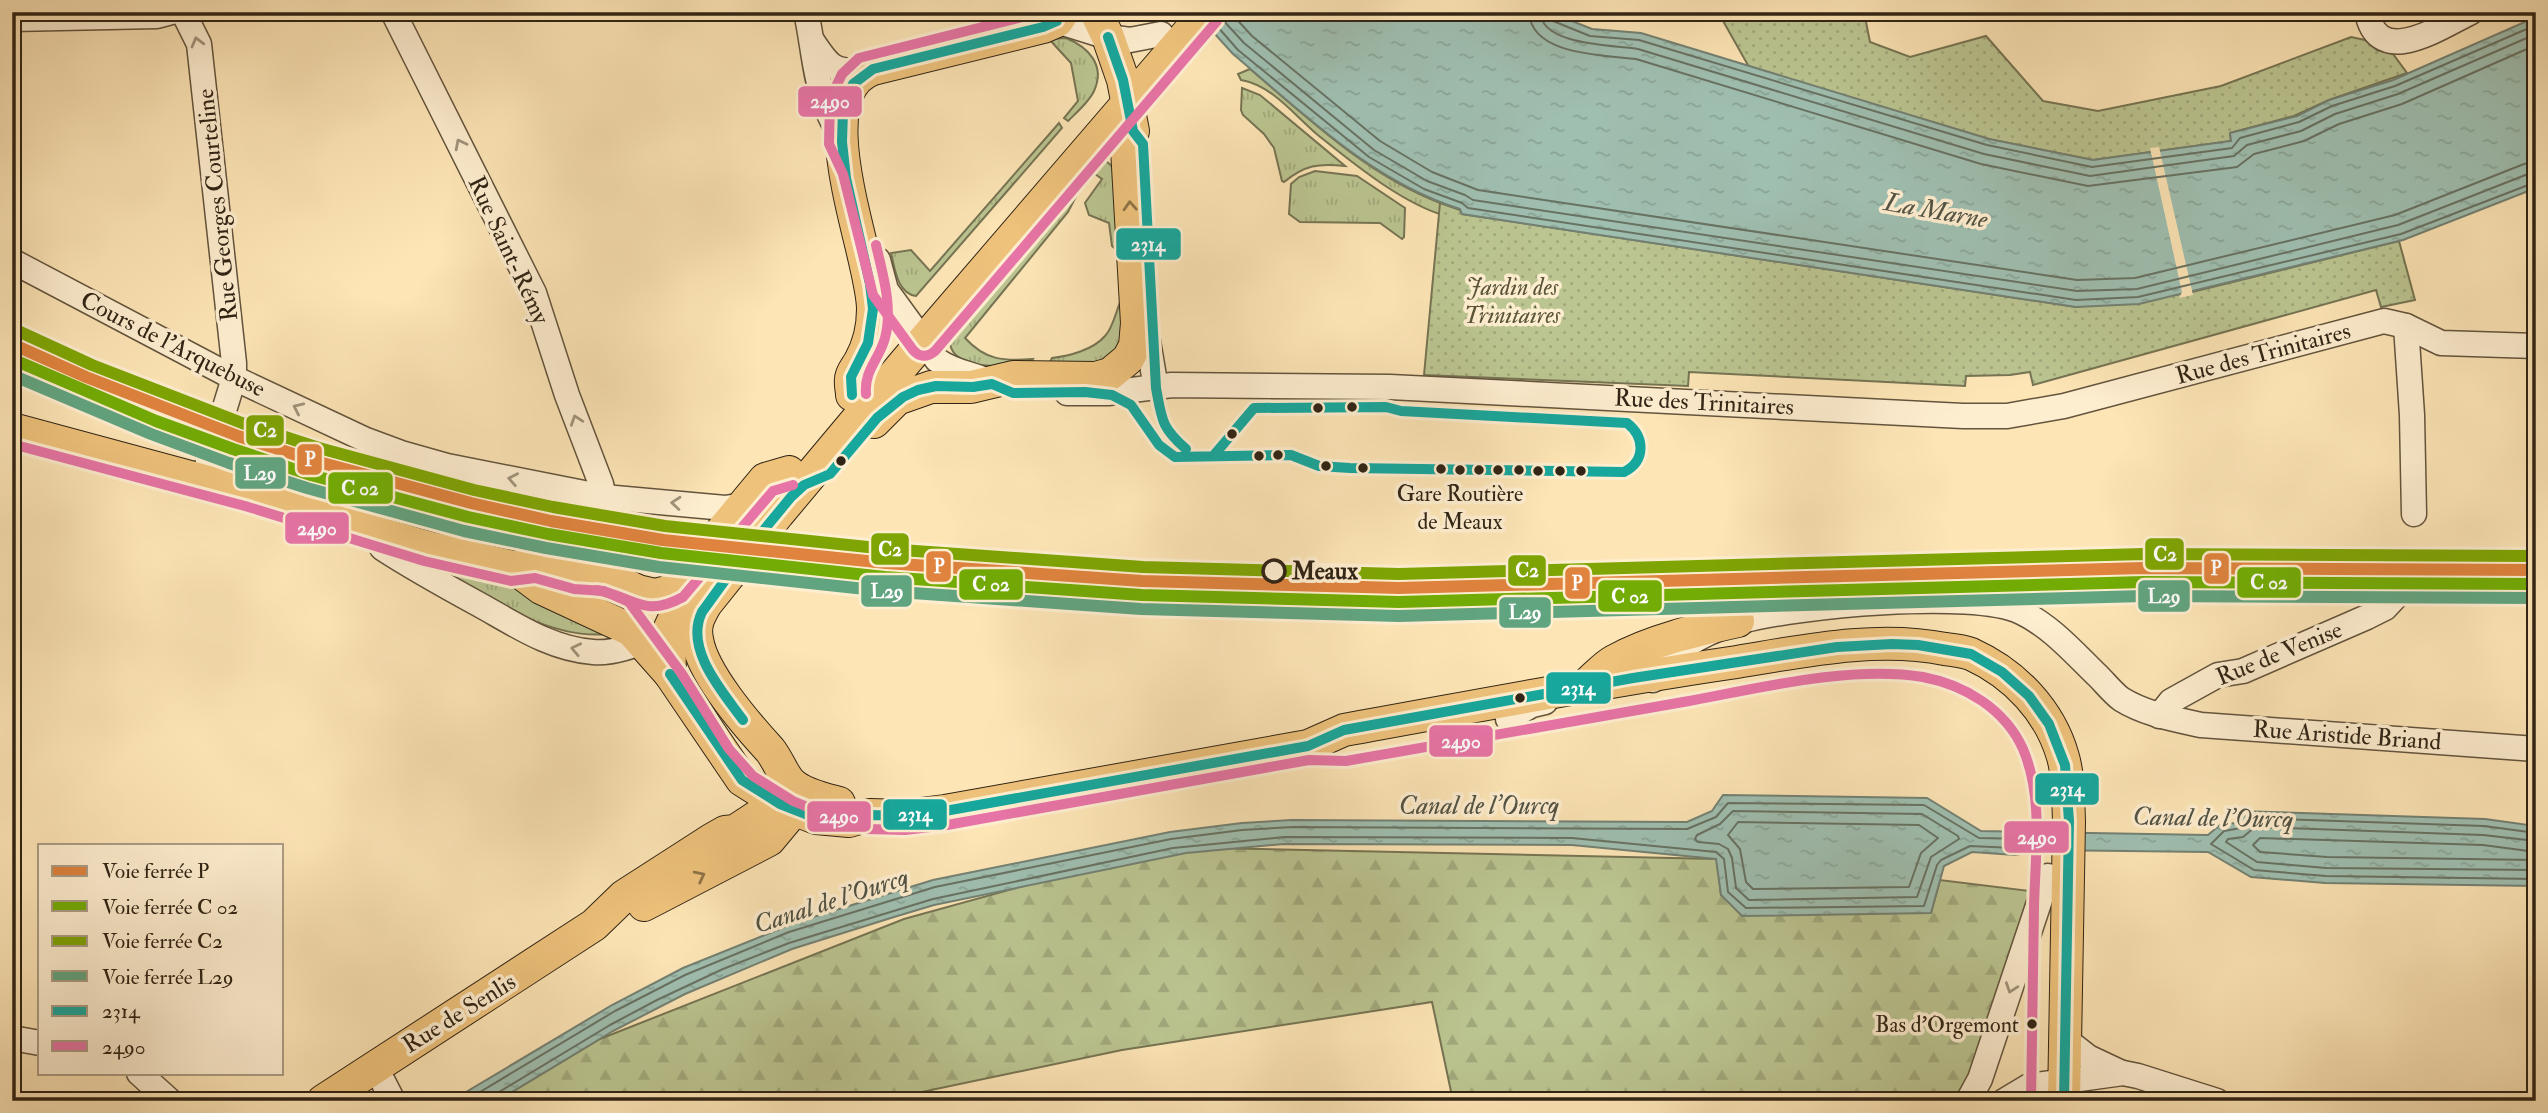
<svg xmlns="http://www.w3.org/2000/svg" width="2548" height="1113" font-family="'IM FELL Double Pica',serif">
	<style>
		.grass { fill: url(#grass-tufts); stroke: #767453; stroke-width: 2 }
		.forest { fill: url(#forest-firs); stroke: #767453; stroke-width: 2 }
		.park { fill: url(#park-dots); stroke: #767453; stroke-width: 2 }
		.water { fill: url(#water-ripples); stroke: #738173; stroke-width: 2 }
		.pier { fill: #fde5b6 }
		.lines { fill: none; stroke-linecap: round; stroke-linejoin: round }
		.shore { stroke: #687263; stroke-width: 2 }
		.minor-casing { stroke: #63543d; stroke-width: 27 }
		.major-casing { stroke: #302415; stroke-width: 34 }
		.minor { stroke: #feeed0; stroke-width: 24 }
		.major { stroke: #eec27b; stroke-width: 32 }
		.bus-1-casing { stroke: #feeed0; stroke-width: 16 }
		.bus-2-casing { stroke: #feeed0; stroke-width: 16 }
		.bus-1 { stroke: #17a79c; stroke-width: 10 }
		.bus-2 { stroke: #e774a6; stroke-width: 10 }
		.rail-1-casing { stroke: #feeed0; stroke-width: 18 }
		.rail-2-casing { stroke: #feeed0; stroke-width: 18 }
		.rail-3-casing { stroke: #feeed0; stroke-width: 18 }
		.rail-4-casing { stroke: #feeed0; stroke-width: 18 }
		.rail-1 { stroke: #df833e; stroke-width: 12 }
		.rail-2 { stroke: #72ac04; stroke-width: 12 }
		.rail-3 { stroke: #7ea503; stroke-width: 12 }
		.rail-4 { stroke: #61a480; stroke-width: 12 }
		.oneway { stroke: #a1937c }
		.oneway2 { stroke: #8f7348 }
		.bus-dot { fill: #302415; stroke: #feeed0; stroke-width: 2.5 }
		.stop-dot { fill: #feeed0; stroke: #302415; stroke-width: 3.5 }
		.labels { text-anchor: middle; stroke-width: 7; stroke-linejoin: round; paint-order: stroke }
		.bus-label { font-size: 22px; fill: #302415; stroke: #feeed0 }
		.street-label { font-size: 24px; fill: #302415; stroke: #feeed0 }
		.park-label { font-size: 24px; font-style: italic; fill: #5a543a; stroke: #feeed0 }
		.stop-label { font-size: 24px; font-weight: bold; fill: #302415; stroke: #feeed0; text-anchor: start }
		.water-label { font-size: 26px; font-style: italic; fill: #515244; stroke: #feeed0 }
		.line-badge { stroke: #feeed0; stroke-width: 2.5 }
		.badge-label { font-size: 19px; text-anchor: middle; font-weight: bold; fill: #fff }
	</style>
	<defs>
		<pattern id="grass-tufts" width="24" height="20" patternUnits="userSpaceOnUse" patternTransform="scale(1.75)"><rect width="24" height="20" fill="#bbc591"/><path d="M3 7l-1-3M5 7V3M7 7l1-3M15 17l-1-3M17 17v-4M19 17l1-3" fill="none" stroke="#a1a97c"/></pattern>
		<pattern id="forest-firs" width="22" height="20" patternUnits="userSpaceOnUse" patternTransform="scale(1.75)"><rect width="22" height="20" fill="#bbc591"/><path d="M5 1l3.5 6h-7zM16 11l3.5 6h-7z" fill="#a1a97c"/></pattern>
		<pattern id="park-dots" width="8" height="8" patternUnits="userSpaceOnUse" patternTransform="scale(1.75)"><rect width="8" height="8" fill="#bbc591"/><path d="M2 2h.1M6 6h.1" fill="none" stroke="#a1a97c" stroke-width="1.8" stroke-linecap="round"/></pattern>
		<pattern id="water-ripples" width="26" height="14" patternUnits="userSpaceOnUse" patternTransform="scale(1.75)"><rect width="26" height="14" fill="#9fbfb1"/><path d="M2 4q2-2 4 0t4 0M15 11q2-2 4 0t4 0" fill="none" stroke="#89a497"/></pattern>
	</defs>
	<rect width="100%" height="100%" fill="#fde5b6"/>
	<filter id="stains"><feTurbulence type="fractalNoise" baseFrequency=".00286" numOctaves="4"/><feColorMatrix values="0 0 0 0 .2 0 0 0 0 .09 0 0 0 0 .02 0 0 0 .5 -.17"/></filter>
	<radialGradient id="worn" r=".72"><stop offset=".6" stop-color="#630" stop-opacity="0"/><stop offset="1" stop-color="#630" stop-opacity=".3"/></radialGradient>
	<g class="grass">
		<path d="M1066 38C1088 47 1106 65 1094 91 1089 102 1077 112 1068 121L1064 118 1078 101 1071 63 1049 39Z"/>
		<path d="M1250 69C1309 119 1367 175 1440 203L1446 216C1403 204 1354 164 1319 136 1295 116 1272 85 1241 80L1238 74Z"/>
		<path d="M1242 88 1260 95 1345 166C1318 163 1305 165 1284 182L1282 181 1274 148 1264 134 1243 115 1241 110Z"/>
		<path d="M1059 123 1062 128 916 296C897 293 895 269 891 253L911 250 930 271Z"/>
		<path d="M1106 161 1114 168 1119 252 1112 246 1109 223 1089 215 1085 203 1102 179 1095 174 1085 184 1083 182 1100 162Z"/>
		<path d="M1315 171 1357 176 1405 208 1404 237 1402 239 1380 223 1300 222 1289 214 1291 184 1299 177Z"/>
		<path d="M1078 187 1080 189 1068 212 965 338C986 361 1004 361 1033 359L1028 367C1005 366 945 372 950 336Z"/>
		<path d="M1121 300C1121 311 1123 323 1122 333 1118 369 1074 364 1048 366L1052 358C1069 356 1093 350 1105 336 1113 328 1116 311 1121 300Z"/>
		<path d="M416 558 499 579 557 600 607 634C545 641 470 587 416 558Z"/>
	</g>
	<path class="forest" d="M1164 847 1717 859 1721 895 1931 913 1940 880 2030 891 1960 1101H1492L1452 1096 1432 1002 1122 1050 879 1101H497L600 1039 904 919Z"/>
	<g class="park">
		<path d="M1718 12H1864L1870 42 1910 57 1986 36 2043 101 2098 111 2221 86 2351 37 2365 40 2377 50 2393 54 2407 73 2329 100 2294 116 2230 133 2231 141 2093 160 1989 139 1749 67Z"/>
		<path d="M1440 203 1460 210 1462 214 2076 307 2188 293 2399 241 2415 300 2381 307 2376 290 2033 385 2030 372 2010 375 1966 376 1965 386 1689 372 1688 386 1424 375Z"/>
	</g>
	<g class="water">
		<path d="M1189 12H1549L1592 29 1641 33 1989 139 2093 160 2231 141 2230 133 2297 116 2329 100 2393 80 2536 17V188L2403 240 2139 304 2076 307 1462 214 1460 209C1371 181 1303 113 1233 54L1214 33Z"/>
		<path d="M1723 795 1927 798 1981 831 2208 835 2221 824 2238 823V811L2485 819 2536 826V886L2325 883 2251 877 2208 852 2042 850 2015 855 1972 852 1944 866 1931 913 1742 916 1721 895 1716 859 1572 845 1284 844 1186 853 934 905 894 917 792 949 685 994 613 1031 497 1101H451L612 1005 683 968 797 922 933 880 1170 832 1242 823 1292 820 1687 822 1712 811Z"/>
	</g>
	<path class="pier" d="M2159 147 2193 295 2179 298 2182 292 2150 148Z"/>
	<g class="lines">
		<g class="shore">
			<path d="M1230 12 1252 36 1380 141 1432 172 1478 190 2077 280 2135 278 2395 215 2524 164 2536 162"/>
			<path d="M1529 12C1531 56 1605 55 1636 59L1981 164 2088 186 2237 167 2254 154 2304 141 2339 124 2402 104 2536 45"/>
			<path d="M1540 12C1542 46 1614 45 1638 49L1984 154 2090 176 2234 156 2247 145 2301 131 2335 114 2398 94 2536 34"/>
			<path d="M1549 12 1553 21 1590 36 1639 40 1987 145 2092 167 2232 148 2240 138 2299 122 2332 106 2395 86 2536 25"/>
			<path d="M1222 19 1244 43 1374 150 1427 181 1465 195 1473 200 2077 291 2137 289 2398 225 2528 174 2536 173"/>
			<path d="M1217 26 1238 50 1369 157 1424 189 1462 203 1468 208 2076 300 2138 297 2401 234 2536 182"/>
			<path d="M1733 811 1922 814 1958 836 1959 839 1931 857 1917 897 1749 900 1736 888 1732 858 1728 849 1719 844 1698 842 1695 839 1697 835 1720 824Z"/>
			<path d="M1738 822 1919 825 1938 838 1921 853 1909 887 1753 889 1746 882 1740 849 1728 835Z"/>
			<path d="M2536 833 2484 826 2248 818 2241 828 2224 831 2211 844 2254 870 2326 876 2536 879"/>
			<path d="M2536 841 2483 835 2255 827 2243 837 2228 839 2226 842 2257 862 2326 868 2536 870"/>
			<path d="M2536 852 2483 845 2260 838 2253 845 2260 852 2327 857 2536 860"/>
			<path d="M465 1101 615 1011 685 975 789 932 935 887 1171 839 1242 830 1293 827 1687 829 1716 817 1728 803 1924 805 1979 838 2025 839 2028 842 2026 846 2014 848 1970 846 1941 860 1937 865 1924 906 1746 908 1728 892 1724 859 1716 852 1572 838 1284 837 1173 848 933 899 789 943 723 969 657 1000 610 1025 499 1092 495 1101"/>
		</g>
		<g class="minor-casing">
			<g id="minor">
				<path d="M183 12 199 44 234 363V378L202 482"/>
				<path d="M393 12 534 293 567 395 601 484 617 556 608 577 594 584"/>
				<path d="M806 12C813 43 814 74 825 104 829 116 836 127 841 138"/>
				<path d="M2367 12C2378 70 2440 27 2471 12"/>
				<path d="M12 19 157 16 172 12"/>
				<path d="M1057 21 1108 37 1130 40 1161 34"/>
				<path d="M813 42C830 68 834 72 865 71"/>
				<path d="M878 260 886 290 937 360C953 372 970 373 988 381"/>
				<path d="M12 261 234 378 366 440 401 453 447 466 604 497 725 508 744 505"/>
				<path d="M1137 323 1148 341 1156 388"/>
				<path d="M2406 326 2412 415 2414 514"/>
				<path d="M1067 393H1108L1172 385 1390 387 1963 416H2007L2064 406 2384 321 2406 326 2441 343 2536 346"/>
				<path d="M386 535 382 548C414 569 447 587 480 605 516 625 551 649 593 652 614 654 637 645 656 636"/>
				<path d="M1653 680 1665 672 1664 665C1684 643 1713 629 1742 621 1795 606 1973 589 2021 612 2051 626 2075 654 2098 676 2105 683 2113 693 2121 699 2145 714 2174 719 2201 725L2536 749"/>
				<path d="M2159 716 2171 701 2218 675 2243 671 2367 617 2385 608 2400 592"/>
				<path d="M1508 719 1532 705 1545 702"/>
				<path d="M12 1038 40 1043"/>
				<path d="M2065 1039 2088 1057 2122 1073"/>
				<path d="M375 1066 393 1101"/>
				<path d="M139 1073 170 1101"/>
				<path d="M1968 1101 1980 1079 2048 876"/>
				<path d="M2004 1101 2029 1086 2123 1073 2138 1076 2217 1101"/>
			</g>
		</g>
		<g class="major-casing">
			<g id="major">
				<path d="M852 395C852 390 850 384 851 379 851 373 857 367 860 361 869 345 873 328 873 309 873 256 802 94 873 69L1043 27 1057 21 1063 12"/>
				<path d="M874 422 897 399 931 387H971L1013 377 1096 378 1110 374 1128 359 1135 346 1137 323 1127 149 1133 131 1123 80 1108 37 1096 12"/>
				<path d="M12 429 249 493 316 515 427 547 513 567 536 564 576 575 608 577 638 591 655 595 667 592 677 585 765 479 789 472"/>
				<path d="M513 567 541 588 631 630 670 674 742 780 780 804 816 818 849 821 870 815 904 816 945 811 1308 746 1344 730C1472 707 1600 682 1730 663 1799 652 1875 635 1945 649 1954 650 1963 651 1971 654 2015 674 2050 711 2063 757 2069 778 2068 800 2069 821L2064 1101"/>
				<path d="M670 674 669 630 688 589 695 581"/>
				<path d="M1589 682C1597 675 1605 666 1614 661 1652 640 1697 630 1738 621"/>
				<path d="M839 803C824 799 801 794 790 782 782 773 778 760 770 750 747 725 702 673 697 639 694 625 699 616 706 604L778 514 907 360 1206 12"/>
				<path d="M644 905 769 840 794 810 798 794"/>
				<path d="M323 1101 594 925 624 896 711 840 725 832 735 831 795 792"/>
			</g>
		</g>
		<use href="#minor" class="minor"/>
		<use href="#major" class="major"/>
		<g class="bus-1-casing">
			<g id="bus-1">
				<path d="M1108 37 1123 80 1133 131 1143 144 1156 388C1162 420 1161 427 1186 449"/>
				<path d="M852 395 851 377 868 343 873 309 870 284 846 178 842 142 843 110 853 84 873 69 1043 27 1057 21"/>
				<path d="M670 674 742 780 780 804 816 818 849 821 870 815 904 816 945 811 1308 746 1344 730 1633 678 1837 647 1892 644 1918 645 1971 654 2002 672 2029 696 2049 724 2065 765 2069 821 2064 1101"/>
				<path d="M743 720C722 691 684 649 702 612L744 554 791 497 804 485 830 474 877 418 903 397 918 390 936 386 973 387 992 384 1013 393 1085 392 1112 395 1131 405 1159 445 1175 457 1291 455 1319 466 1350 468 1624 472C1646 461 1645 437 1627 423L1401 411 1386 407 1254 408 1214 455"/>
			</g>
		</g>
		<g class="bus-2-casing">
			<g id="bus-2">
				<path d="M1042 12 859 58 842 74 830 99 829 144 843 174 873 295 913 350C919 357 927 358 935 351L1217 21"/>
				<path d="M866 394C864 370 879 360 885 338 893 308 883 275 876 245"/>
				<path d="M12 444 245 506 424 561 511 581 535 578 574 589 604 591 629 602 682 674 729 749 753 776 793 801 822 813 847 818 867 829 905 830 947 825 1309 760 1346 761C1461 741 1575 721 1689 701 1759 688 1852 665 1923 677 1965 685 2005 709 2023 749 2044 798 2035 856 2034 908 2033 972 2032 1037 2031 1101"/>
				<path d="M596 590C633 596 643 619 683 597L773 491 793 485"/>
			</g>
		</g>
		<use href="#bus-1" class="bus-1"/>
		<use href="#bus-2" class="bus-2"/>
		<g class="rail-1-casing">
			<path id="rail-1" d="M12 344 86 377 238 436 315 461 471 503 551 521 663 540 886 563 1142 581 1399 588 2144 568 2536 570"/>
		</g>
		<g class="rail-2-casing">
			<path id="rail-2" d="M12 359 156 421 233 449 311 475 468 517 548 534 661 553 885 577 1142 595 1399 602 2144 582 2536 584"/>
		</g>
		<g class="rail-3-casing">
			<path id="rail-3" d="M18 331 92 365 242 423 319 448 474 490 553 507 665 526 887 549 1143 567 1399 574 2144 554 2536 556"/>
		</g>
		<g class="rail-4-casing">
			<path id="rail-4" d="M12 375 151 434 229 463 307 488 464 531 546 548 659 567 884 591 1141 609 1399 616 2144 596 2536 598"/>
		</g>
		<use href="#rail-1" class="rail-1"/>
		<use href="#rail-2" class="rail-2"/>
		<use href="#rail-3" class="rail-3"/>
		<use href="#rail-4" class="rail-4"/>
	</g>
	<defs><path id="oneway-chevron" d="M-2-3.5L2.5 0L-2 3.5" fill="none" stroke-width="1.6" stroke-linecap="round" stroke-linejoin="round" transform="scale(1.75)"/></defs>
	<g class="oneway">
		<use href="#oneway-chevron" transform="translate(197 42) rotate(-105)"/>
		<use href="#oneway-chevron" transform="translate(460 144) rotate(-117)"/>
		<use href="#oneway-chevron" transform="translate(298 408) rotate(-155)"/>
		<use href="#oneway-chevron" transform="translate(576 420) rotate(-109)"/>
		<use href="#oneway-chevron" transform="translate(513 479) rotate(-169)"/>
		<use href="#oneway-chevron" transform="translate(676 503) rotate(-175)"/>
		<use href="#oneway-chevron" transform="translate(576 649) rotate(-168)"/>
		<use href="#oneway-chevron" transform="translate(2011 988) rotate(109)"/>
	</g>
	<g class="oneway2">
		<use href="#oneway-chevron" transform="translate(1130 206) rotate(-93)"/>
		<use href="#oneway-chevron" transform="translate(700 876) rotate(-27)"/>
	</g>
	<g class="bus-dot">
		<circle cx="1352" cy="407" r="6"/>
		<circle cx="1318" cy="408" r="6"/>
		<circle cx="1232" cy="434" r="6"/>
		<circle cx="1278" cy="455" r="6"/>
		<circle cx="1259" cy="456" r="6"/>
		<circle cx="841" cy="461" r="6"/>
		<circle cx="1326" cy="466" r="6"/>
		<circle cx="1363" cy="468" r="6"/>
		<circle cx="1441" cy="469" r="6"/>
		<circle cx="1460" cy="470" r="6"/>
		<circle cx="1479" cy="470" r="6"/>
		<circle cx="1498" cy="470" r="6"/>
		<circle cx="1519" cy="470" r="6"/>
		<circle cx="1538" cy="471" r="6"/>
		<circle cx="1560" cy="471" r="6"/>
		<circle cx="1581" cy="471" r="6"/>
		<circle cx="1520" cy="698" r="6"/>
		<circle cx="2032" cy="1024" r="6"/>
	</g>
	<circle class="stop-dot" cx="1274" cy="571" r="11"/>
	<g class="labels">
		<g class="bus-label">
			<text x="1460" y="501">Gare Routière<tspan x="1460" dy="28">de Meaux</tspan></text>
			<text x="2019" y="1032" text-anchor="end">Bas d'Orgemont</text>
		</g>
		<g class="street-label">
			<text transform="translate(217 205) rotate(-96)" y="8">Rue Georges Courteline</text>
			<text transform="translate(509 250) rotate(65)" y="8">Rue Saint-Rémy</text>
			<text transform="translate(173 344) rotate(27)" y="8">Cours de l'Arquebuse</text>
			<text transform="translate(2263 353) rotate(-15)" y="8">Rue des Trinitaires</text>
			<text transform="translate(1704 402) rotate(3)" y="8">Rue des Trinitaires</text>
			<text transform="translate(2279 653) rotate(-22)" y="8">Rue de Venise</text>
			<text transform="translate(2347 735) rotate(4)" y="8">Rue Aristide Briand</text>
			<text transform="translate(459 1013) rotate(-32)" y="8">Rue de Senlis</text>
		</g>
		<g class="park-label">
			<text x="1512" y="295">Jardin des<tspan x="1512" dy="28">Trinitaires</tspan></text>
		</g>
		<g class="stop-label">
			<text x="1292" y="579">Meaux</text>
		</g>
		<g class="water-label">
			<text transform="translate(1936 210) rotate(10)" y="9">La Marne</text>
			<text x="1479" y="814">Canal de l'Ourcq</text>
			<text transform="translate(2213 817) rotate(1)" y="9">Canal de l'Ourcq</text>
			<text transform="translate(831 900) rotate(-18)" y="9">Canal de l'Ourcq</text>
		</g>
	</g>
	<g class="line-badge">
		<rect x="797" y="85" width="66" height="33" rx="7" fill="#e774a6"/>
		<rect x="1115" y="227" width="67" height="34" rx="7" fill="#17a79c"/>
		<rect x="245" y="414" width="40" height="33" rx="7" fill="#7ea503"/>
		<rect x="296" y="443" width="27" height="33" rx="7" fill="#df833e"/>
		<rect x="234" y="456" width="53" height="34" rx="7" fill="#61a480"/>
		<rect x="327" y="471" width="67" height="34" rx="7" fill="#72ac04"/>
		<rect x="284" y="511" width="66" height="34" rx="7" fill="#e774a6"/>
		<rect x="870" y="532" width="40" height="34" rx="7" fill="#7ea503"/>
		<rect x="2144" y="537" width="41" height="34" rx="7" fill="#7ea503"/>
		<rect x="925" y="550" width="27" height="33" rx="7" fill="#df833e"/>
		<rect x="2203" y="552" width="27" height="33" rx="7" fill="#df833e"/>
		<rect x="1507" y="554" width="40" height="33" rx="7" fill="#7ea503"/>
		<rect x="2236" y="566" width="66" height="33" rx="7" fill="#72ac04"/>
		<rect x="1564" y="566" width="27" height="34" rx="7" fill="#df833e"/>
		<rect x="958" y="568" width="66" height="33" rx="7" fill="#72ac04"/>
		<rect x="860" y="574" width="53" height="34" rx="7" fill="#61a480"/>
		<rect x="1597" y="579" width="66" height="34" rx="7" fill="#72ac04"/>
		<rect x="2137" y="579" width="54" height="34" rx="7" fill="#61a480"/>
		<rect x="1498" y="596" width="54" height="33" rx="7" fill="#61a480"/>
		<rect x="1545" y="671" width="67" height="34" rx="7" fill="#17a79c"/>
		<rect x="1428" y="724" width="66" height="34" rx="7" fill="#e774a6"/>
		<rect x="2034" y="772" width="66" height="34" rx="7" fill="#17a79c"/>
		<rect x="882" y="798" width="66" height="33" rx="7" fill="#17a79c"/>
		<rect x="806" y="800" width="66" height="33" rx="7" fill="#e774a6"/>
		<rect x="2003" y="820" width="67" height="34" rx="7" fill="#e774a6"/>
	</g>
	<g class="badge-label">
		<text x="830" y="108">2490</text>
		<text x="1148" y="251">2314</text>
		<text x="265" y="437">C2</text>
		<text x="310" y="466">P</text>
		<text x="260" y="480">L29</text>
		<text x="360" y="495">C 02</text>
		<text x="317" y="535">2490</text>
		<text x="890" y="556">C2</text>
		<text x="2165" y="561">C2</text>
		<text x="939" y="573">P</text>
		<text x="2216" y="575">P</text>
		<text x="1527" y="577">C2</text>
		<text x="2269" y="589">C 02</text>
		<text x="1577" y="590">P</text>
		<text x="991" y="591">C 02</text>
		<text x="887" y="598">L29</text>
		<text x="1630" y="603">C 02</text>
		<text x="2164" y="603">L29</text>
		<text x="1525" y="619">L29</text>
		<text x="1578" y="695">2314</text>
		<text x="1461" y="748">2490</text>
		<text x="2067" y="796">2314</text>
		<text x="915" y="821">2314</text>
		<text x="839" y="823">2490</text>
		<text x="2037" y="844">2490</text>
	</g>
	<rect width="2548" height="1113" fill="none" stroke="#fde5b6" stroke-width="42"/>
	<rect x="14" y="14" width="2520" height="1085" fill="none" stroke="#302415" stroke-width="3.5"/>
	<rect x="21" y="21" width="2506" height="1071" fill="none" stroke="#302415" stroke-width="2"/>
	<rect x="38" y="844" width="245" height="231" fill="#feeed0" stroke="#ac9d85" stroke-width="2"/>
	<rect x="52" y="866" width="35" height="10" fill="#df833e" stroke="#ac9d85" stroke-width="2"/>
	<text x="102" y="878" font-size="21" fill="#302415">Voie ferrée P</text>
	<rect x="52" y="901" width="35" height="10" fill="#72ac04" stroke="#ac9d85" stroke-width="2"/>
	<text x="102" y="914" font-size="21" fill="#302415">Voie ferrée C 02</text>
	<rect x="52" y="936" width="35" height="10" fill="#7ea503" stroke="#ac9d85" stroke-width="2"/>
	<text x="102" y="948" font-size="21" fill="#302415">Voie ferrée C2</text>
	<rect x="52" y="971" width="35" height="10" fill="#61a480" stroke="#ac9d85" stroke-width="2"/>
	<text x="102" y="984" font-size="21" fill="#302415">Voie ferrée L29</text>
	<rect x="52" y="1006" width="35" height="10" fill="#17a79c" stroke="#ac9d85" stroke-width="2"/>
	<text x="102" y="1018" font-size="21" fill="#302415">2314</text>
	<rect x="52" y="1041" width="35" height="10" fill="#e774a6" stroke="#ac9d85" stroke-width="2"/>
	<text x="102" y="1054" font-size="21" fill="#302415">2490</text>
	<rect width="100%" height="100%" filter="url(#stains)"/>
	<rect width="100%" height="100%" fill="url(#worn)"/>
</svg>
